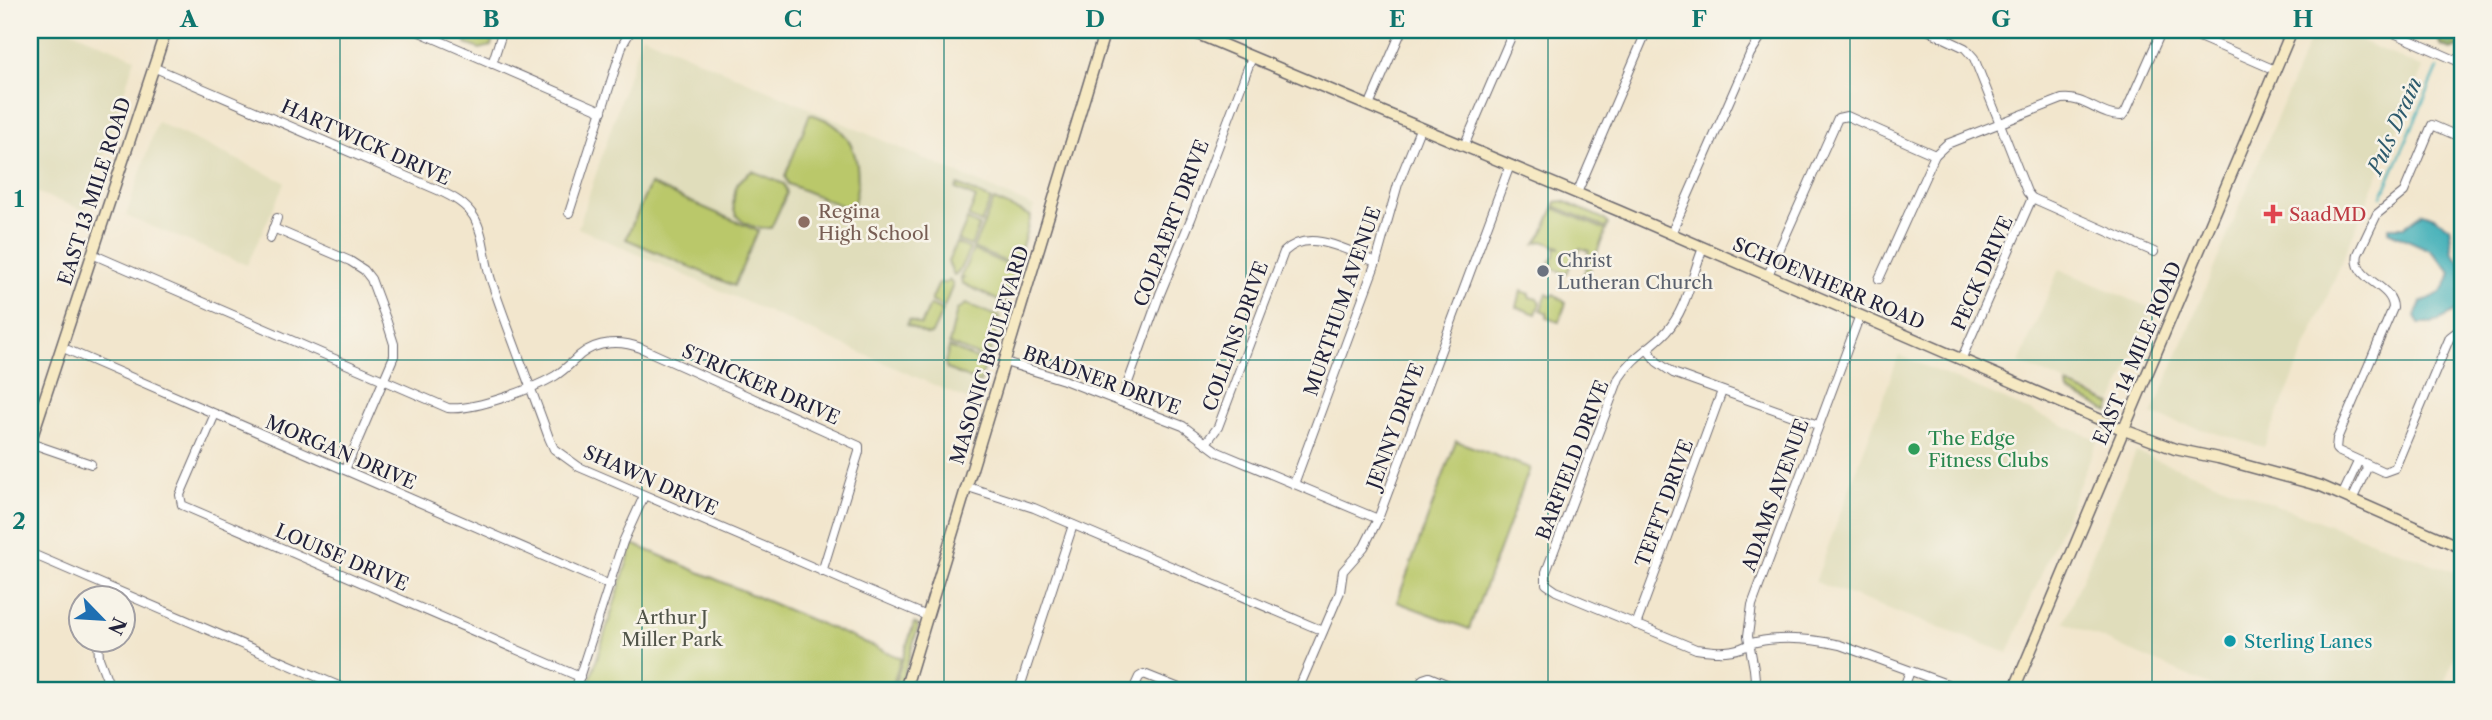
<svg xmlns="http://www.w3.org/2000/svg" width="2492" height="720" font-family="'Libre Caslon Text',serif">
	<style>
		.built { fill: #e0ddbb }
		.green { fill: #bac86b; stroke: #6e7553; stroke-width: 2 }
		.forest { fill: #93ac5f; stroke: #5a674d; stroke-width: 2 }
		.water { fill: #3daeb7; stroke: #306879; stroke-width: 2 }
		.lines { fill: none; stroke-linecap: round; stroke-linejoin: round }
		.stream { stroke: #3daeb7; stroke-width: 2.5 }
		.street-casing { stroke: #6b676e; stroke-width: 10 }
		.secondary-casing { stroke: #6b676e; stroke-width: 13 }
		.street { stroke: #fff; stroke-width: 8 }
		.secondary { stroke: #f6e9c3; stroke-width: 10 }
		.grid { fill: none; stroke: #0f766e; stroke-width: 2; stroke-opacity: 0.55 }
		.health-dot { fill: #e0444e; stroke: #f7f3e8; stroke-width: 2.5 }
		.education-dot { fill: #8d6e63; stroke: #f7f3e8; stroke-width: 2.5 }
		.worship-dot { fill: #6b7280; stroke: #f7f3e8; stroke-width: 2.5 }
		.leisure-dot { fill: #2e9e5b; stroke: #f7f3e8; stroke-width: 2.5 }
		.culture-dot { fill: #0f9aa8; stroke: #f7f3e8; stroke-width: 2.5 }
		.labels { text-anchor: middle; stroke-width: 5; stroke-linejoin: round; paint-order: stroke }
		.street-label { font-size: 19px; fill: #22223b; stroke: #f7f3e8 }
		.education-label { font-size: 19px; fill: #785e54; stroke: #f7f3e8; text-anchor: start }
		.health-label { font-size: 19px; fill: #be3a42; stroke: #f7f3e8; text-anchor: start }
		.worship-label { font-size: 19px; fill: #5b616d; stroke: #f7f3e8; text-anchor: start }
		.leisure-label { font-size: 19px; fill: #27864d; stroke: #f7f3e8; text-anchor: start }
		.park-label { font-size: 19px; fill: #505449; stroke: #f7f3e8 }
		.culture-label { font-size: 19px; fill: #0d838f; stroke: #f7f3e8; text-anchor: start }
		.water-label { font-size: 21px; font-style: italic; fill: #2d5a6d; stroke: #f7f3e8 }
		.neatline { fill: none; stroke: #0f766e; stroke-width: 2.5 }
		.grid-label { font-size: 23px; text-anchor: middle; font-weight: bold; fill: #0f766e }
	</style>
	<rect width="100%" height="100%" fill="#f7f3e8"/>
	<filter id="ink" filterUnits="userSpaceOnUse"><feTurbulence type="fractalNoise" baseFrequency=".0143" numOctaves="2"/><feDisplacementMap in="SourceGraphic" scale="14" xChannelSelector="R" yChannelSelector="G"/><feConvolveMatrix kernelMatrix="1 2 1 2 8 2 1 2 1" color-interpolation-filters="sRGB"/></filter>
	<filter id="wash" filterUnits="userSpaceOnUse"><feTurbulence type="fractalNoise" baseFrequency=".00686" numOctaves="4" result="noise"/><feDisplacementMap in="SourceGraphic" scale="28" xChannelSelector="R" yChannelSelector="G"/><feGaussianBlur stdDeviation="1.57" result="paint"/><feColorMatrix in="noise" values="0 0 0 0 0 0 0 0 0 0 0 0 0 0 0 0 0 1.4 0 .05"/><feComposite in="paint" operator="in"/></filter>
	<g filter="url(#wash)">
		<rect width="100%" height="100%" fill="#f2e6cd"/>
		<g class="built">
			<path d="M30 30H70L135 58 85 211 30 190Z"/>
			<path d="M2314 30H2336L2423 68 2264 447 2152 415Z"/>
			<path d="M642 35 1034 207 975 403 578 228Z"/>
			<path d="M157 122 285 182 247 265 126 216Z"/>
			<path d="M2059 269 2153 309 2113 402 2019 363Z"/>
			<path d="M1899 355 2098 440 2008 653 1815 582Z"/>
			<path d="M2136 452 2462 575V639L2441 690H2221L2064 622Z"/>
		</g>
		<g class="green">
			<path d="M458 30H494L491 46 480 49 466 44 468 34Z"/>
			<path d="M810 114C857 126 865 169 852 210L788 184 785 176Z"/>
			<path d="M752 171 784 184 787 193 771 228C752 229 729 221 734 198 735 192 735 186 739 182 742 178 748 174 752 171Z"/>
			<path d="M650 184 758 231 734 286 626 239Z"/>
			<path d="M958 185 991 200 981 223 968 217 976 198 956 189Z"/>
			<path d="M994 200 1031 216 1016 266 973 248Z"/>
			<path d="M1563 201 1604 219 1608 224 1607 228 1554 206 1556 202Z"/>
			<path d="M1554 208 1606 230 1587 277 1583 276 1590 258 1587 257 1589 251 1580 248 1578 254 1575 253 1567 274 1551 268 1553 263 1550 262 1555 256V247L1560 248V247L1542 241 1536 243 1543 233Z"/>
			<path d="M967 220 979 226 971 246 958 241Z"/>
			<path d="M956 243 970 249 958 273 954 275 948 262Z"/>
			<path d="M973 250 1015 268 1005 304 962 283 961 279 965 278H961V276Z"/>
			<path d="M949 280 953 285 944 307 931 301 939 283H946Z"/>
			<path d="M1521 291 1530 294 1529 297 1537 299 1540 303 1536 314 1517 307Z"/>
			<path d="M1547 293 1551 297 1554 294 1566 303 1559 322 1547 318V313L1541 310Z"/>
			<path d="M966 304 1000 317 988 360 949 344 957 310Z"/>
			<path d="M930 305 943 310 932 334 928 335 907 325 909 320 921 325Z"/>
			<path d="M949 347 986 363 980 383 947 369 945 363Z"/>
			<path d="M2067 385 2112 404 2109 412 2068 391Z"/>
			<path d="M1456 441 1530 468 1469 629 1397 602Z"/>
			<path d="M633 544 901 658 891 690H587Z"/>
			<path d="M914 623 918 625V628L899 690H893Z"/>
		</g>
		<path class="forest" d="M2445 30H2462V46L2451 50 2441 46 2439 42Z"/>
		<path class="water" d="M2423 213 2434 217 2449 227 2453 253 2462 265V308L2432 324H2419L2415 316 2421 302C2438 296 2446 291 2451 272L2430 250 2388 231V227H2405Z"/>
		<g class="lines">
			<g class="stream">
				<path d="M2449 44 2457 30"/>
				<path d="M2382 196 2438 68"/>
			</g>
		</g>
	</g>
	<g filter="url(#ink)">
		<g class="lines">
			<g class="street-casing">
				<g id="street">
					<path d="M415 30 602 111"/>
					<path d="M1927 30 1965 48 1974 58 2027 192 2032 198 2154 252"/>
					<path d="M2183 30 2275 70"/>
					<path d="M2387 30 2462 63"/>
					<path d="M492 64 503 30"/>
					<path d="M153 67 440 191C453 197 466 204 474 217 485 236 484 259 491 280 509 333 530 385 549 438L554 449 579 467 927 616"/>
					<path d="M1369 106 1402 30"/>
					<path d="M2462 138 2432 125 2404 192 2377 214 2358 254C2352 281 2393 284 2393 308L2337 439 2336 449 2338 451 2384 472 2395 468 2450 337 2462 328"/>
					<path d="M1464 146 1514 30"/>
					<path d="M1577 193 1647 30"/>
					<path d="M569 213 623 44 631 30"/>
					<path d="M273 228 350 261 364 270 371 279 387 322 394 344V356L345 470"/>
					<path d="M1671 234 1750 54 1765 30"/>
					<path d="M270 239 277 218"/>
					<path d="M1703 248C1692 275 1686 311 1666 332 1649 350 1634 355 1619 378L1546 572V584L1556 591 1696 649C1711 651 1726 653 1741 648 1746 646 1751 643 1756 642 1784 636 1813 639 1840 645L1963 690"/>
					<path d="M92 254 448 408C473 411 533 389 555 376 565 370 572 362 580 355 597 341 621 340 641 348L859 446V452L822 572"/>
					<path d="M1768 275 1838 118 1847 116 1935 155 1947 144 2062 99C2084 96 2101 117 2122 116L2126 111 2162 30"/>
					<path d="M1879 279 1935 155"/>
					<path d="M61 347 610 585"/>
					<path d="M1647 349 1657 362 1673 373 1818 425"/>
					<path d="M1961 360 2032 198"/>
					<path d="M1005 362 1064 380 1183 426 1218 452 1378 519"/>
					<path d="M1121 402 1160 294 1191 219 1252 57"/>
					<path d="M215 414 180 495 182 505 580 677"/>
					<path d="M30 443 91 464"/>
					<path d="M1206 443 1218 427 1284 252C1309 227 1348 251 1376 262"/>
					<path d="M1294 484 1376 262 1398 184 1420 129"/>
					<path d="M968 487 1034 508 1323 631"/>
					<path d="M2342 496 2358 462"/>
					<path d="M2352 500 2368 466"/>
					<path d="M30 553 348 690"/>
					<path d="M1636 625 1722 391"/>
					<path d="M98 640 99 658 111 690"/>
					<path d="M575 690 623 542 644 496"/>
					<path d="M1019 690 1073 525"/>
					<path d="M1133 690 1139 677 1144 674 1184 690"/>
					<path d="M1298 690 1340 592 1343 571 1364 547 1378 519 1510 165"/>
					<path d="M1417 690 1423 679 1429 677 1461 690"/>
					<path d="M1756 690 1754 669 1748 636 1752 605 1860 315"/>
					<path d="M1903 690 1910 671"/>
				</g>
			</g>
			<g class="secondary-casing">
				<g id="secondary">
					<path d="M1188 30 1619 211 2124 430 2175 449 2218 458 2321 486 2462 548"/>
					<path d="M30 443 166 30"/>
					<path d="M905 690 1105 30"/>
					<path d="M2014 690 2292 30"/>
				</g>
			</g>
			<use href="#street" class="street"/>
			<use href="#secondary" class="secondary"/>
		</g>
	</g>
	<path class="grid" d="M340 30V690M642 30V690M944 30V690M1246 30V690M1548 30V690M1850 30V690M2152 30V690M30 360H2462"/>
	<path class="health-dot" d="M2269.5 203.5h7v7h7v7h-7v7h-7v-7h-7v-7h7z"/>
	<circle class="education-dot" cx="804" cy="222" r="7"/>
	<circle class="worship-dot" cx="1543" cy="271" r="7"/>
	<circle class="leisure-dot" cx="1914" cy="449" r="7"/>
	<circle class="culture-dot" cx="2230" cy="641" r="7"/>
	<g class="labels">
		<g class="street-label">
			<text transform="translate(366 142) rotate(24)" y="7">HARTWICK DRIVE</text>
			<text transform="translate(94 191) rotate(-72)" y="7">EAST 13 MILE ROAD</text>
			<text transform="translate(1171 223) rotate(-69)" y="7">COLPAERT DRIVE</text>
			<text transform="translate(1982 273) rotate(-66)" y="7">PECK DRIVE</text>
			<text transform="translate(1829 283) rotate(23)" y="7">SCHOENHERR ROAD</text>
			<text transform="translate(1342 301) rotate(-71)" y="7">MURTHUM AVENUE</text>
			<text transform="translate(1235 336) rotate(-70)" y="7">COLLINS DRIVE</text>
			<text transform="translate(2137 353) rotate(-67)" y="7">EAST 14 MILE ROAD</text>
			<text transform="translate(989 355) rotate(-73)" y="7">MASONIC BOULEVARD</text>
			<text transform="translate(1102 380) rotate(20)" y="7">BRADNER DRIVE</text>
			<text transform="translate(761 384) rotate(24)" y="7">STRICKER DRIVE</text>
			<text transform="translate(1395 426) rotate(-70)" y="7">JENNY DRIVE</text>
			<text transform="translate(341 452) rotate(23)" y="7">MORGAN DRIVE</text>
			<text transform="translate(1572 460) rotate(-69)" y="7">BARFIELD DRIVE</text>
			<text transform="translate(651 480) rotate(24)" y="7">SHAWN DRIVE</text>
			<text transform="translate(1775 495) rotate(-70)" y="7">ADAMS AVENUE</text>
			<text transform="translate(1664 503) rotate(-70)" y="7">TEFFT DRIVE</text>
			<text transform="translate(342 557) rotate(23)" y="7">LOUISE DRIVE</text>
		</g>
		<g class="education-label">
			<text x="818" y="218">Regina<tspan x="818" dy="22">High School</tspan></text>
		</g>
		<g class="health-label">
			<text x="2289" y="221">SaadMD</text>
		</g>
		<g class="worship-label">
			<text x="1557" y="267">Christ<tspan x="1557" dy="22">Lutheran Church</tspan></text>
		</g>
		<g class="leisure-label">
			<text x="1928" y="445">The Edge<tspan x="1928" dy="22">Fitness Clubs</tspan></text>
		</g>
		<g class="park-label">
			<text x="672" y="624">Arthur J<tspan x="672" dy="22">Miller Park</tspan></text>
		</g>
		<g class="culture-label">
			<text x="2244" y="648">Sterling Lanes</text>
		</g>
		<g class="water-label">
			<text transform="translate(2395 126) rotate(-66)" y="7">Puls Drain</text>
		</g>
	</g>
	<rect width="2492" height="720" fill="none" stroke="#f7f3e8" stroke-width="77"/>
	<g transform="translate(102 619) rotate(115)"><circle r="33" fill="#f7f3e8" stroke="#a29fa3" stroke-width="2"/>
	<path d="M0-5L12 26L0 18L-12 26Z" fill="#1f6fb2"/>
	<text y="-10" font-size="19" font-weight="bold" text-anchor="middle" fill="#22223b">N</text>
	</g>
	<rect x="38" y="38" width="2416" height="644" class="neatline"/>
	<g class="grid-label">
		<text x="189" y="27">A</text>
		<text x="491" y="27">B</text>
		<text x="793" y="27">C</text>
		<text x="1095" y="27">D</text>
		<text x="1397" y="27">E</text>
		<text x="1699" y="27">F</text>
		<text x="2001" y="27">G</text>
		<text x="2303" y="27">H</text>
		<text x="19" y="207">1</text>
		<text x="19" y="529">2</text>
	</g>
</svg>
